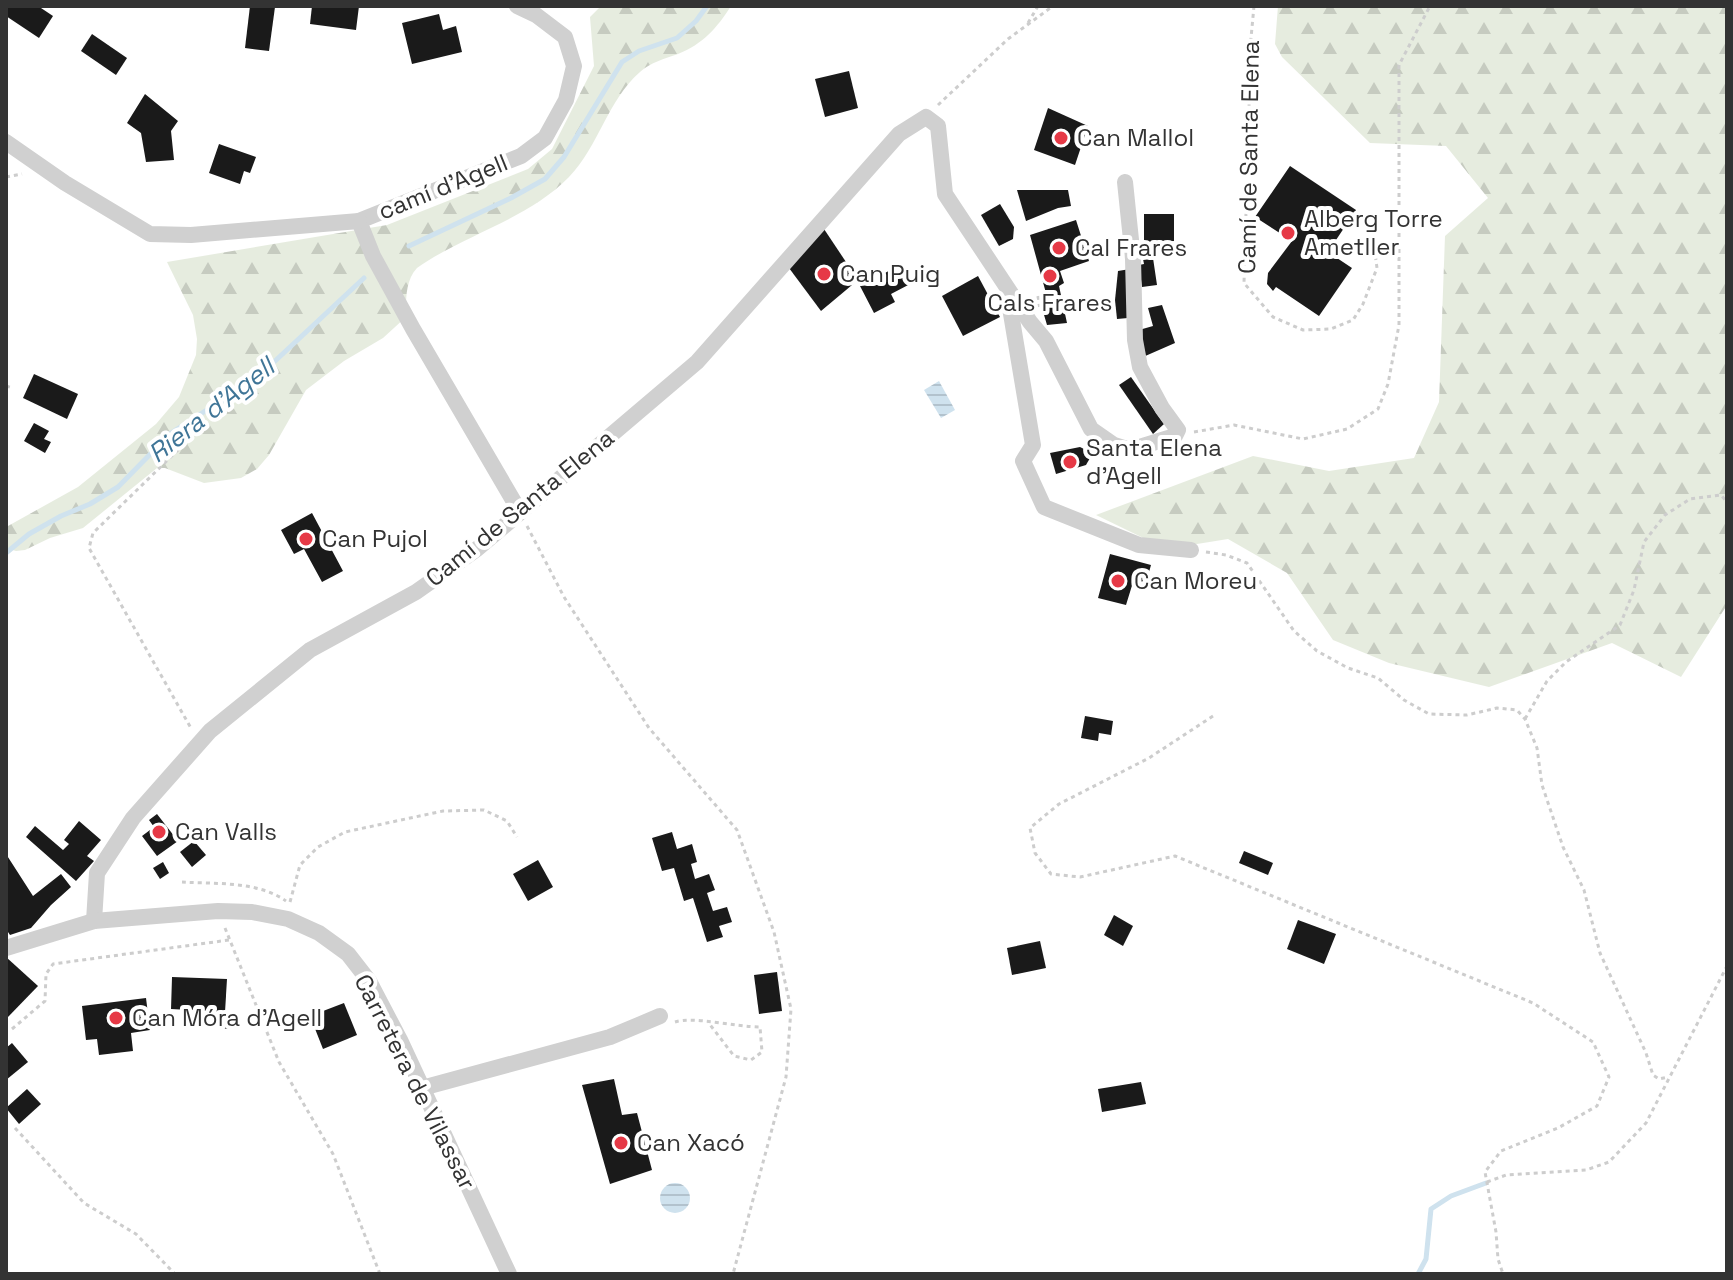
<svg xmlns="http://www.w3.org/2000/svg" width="1733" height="1280" font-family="'Space Grotesk',sans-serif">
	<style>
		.forest { fill: url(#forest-firs) }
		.water { fill: url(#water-rules) }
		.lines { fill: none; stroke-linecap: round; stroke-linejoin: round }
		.stream { stroke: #cfe2ee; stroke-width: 5 }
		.building { fill: #1a1a1a }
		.path { stroke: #cdcdcd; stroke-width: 3; stroke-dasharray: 4 4; stroke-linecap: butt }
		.minor { stroke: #d0d0d0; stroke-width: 16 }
		.poi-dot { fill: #e63946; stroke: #fff; stroke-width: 3 }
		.labels { text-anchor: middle; stroke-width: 8; stroke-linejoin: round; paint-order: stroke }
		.poi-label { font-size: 24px; fill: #333; stroke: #fff; text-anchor: start }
		.street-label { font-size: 24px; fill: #333; stroke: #fff }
		.water-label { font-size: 26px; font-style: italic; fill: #3f7597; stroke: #fff }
	</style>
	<defs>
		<pattern id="forest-firs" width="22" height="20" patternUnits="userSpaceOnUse" patternTransform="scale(2)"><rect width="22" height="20" fill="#e6ecdf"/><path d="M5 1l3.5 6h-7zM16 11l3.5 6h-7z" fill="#c6cbc0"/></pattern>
		<pattern id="water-rules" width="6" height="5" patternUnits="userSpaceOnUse" patternTransform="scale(2)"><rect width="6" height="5" fill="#cfe2ee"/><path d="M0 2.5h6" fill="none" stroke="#b2c2cd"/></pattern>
	</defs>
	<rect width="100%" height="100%" fill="#fff"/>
	<g class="forest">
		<path d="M601 6H731C717 28 703 44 678 54 664 59 651 62 640 72 607 101 599 146 569 177 527 220 465 234 417 268 405 281 406 300 406 317L383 338 344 361 306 390 269 455 257 469 241 478 204 483 165 468H157L83 528 50 538 25 550 16 551 6 548V528L8 526 78 487 156 424 179 397 196 355 197 339 193 315 167 262 387 225 528 169 552 149 594 66 590 17Z"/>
		<path d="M1278 6H1727V605L1681 677 1612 643 1489 687 1389 663 1333 640 1287 573 1228 539 1166 549 1096 515 1253 456 1329 471 1414 458 1439 402 1445 236 1488 198 1446 146 1370 143 1282 57 1275 44Z"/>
	</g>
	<g class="water">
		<path d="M939 381 955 410 941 418 924 390Z"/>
		<circle cx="675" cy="1198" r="15"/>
	</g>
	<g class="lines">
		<g class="stream">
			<path d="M409 246 511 198 545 179 564 157 622 62 639 51 677 38 696 21 707 6"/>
			<path d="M6 553 29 534 61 516 90 504 118 487 171 433 213 406 244 390 364 278"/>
			<path d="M1418 1274 1426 1259 1431 1209 1451 1196 1486 1183"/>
		</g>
	</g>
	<g class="building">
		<path d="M6 6H38L53 16 39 38 6 16Z"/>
		<path d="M250 6 275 7 269 51 245 48Z"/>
		<path d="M312 6H359L356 30 310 24Z"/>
		<path d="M439 14 443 30 456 26 462 52 412 64 402 23Z"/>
		<path d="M92 34 127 58 116 75 81 51Z"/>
		<path d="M849 71 858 108 825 117 815 79Z"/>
		<path d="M145 94 178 121 171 131 174 160 146 162 141 133 127 123Z"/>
		<path d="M1048 108 1088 126 1075 165 1034 150Z"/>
		<path d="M219 144 256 157 250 173 244 171 240 184 209 173Z"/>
		<path d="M1290 166 1356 210 1328 252 1352 268 1319 316 1276 287 1273 291 1267 284 1268 273 1292 241 1255 217Z"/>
		<path d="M1017 190H1068L1071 206 1058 208 1026 221Z"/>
		<path d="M1000 204 1014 227 1013 239 999 246 981 215Z"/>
		<path d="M1144 214H1174V241L1144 243Z"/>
		<path d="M1076 220 1089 261 1060 271 1064 283 1059 286 1067 323 1047 325 1042 308 1049 304 1030 235Z"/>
		<path d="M824 229 858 280 821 311 789 268Z"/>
		<path d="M1153 258 1157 285 1142 287 1139 265 1144 264 1143 259Z"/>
		<path d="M902 264 912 283 891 294 895 302 874 313 860 286Z"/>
		<path d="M1130 269 1128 318 1117 319 1115 300 1118 271Z"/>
		<path d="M978 276 1000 317 963 336 942 296Z"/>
		<path d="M1162 305 1175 343 1143 357 1139 330 1153 326 1148 308Z"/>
		<path d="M34 374 78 394 67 419 23 398Z"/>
		<path d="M1131 377 1164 424 1153 434 1119 385Z"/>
		<path d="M34 423 49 431 44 439 51 442 45 453 24 441Z"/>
		<path d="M1080 447 1088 451 1090 458 1086 465 1056 474 1050 453Z"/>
		<path d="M312 513 343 571 322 582 304 549 294 554 281 530Z"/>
		<path d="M1110 554 1151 565 1146 583 1134 579 1126 605 1098 598Z"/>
		<path d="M1085 716 1113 721 1111 735 1099 733 1098 741 1081 738Z"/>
		<path d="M157 814 178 841 157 856 142 836 154 827 149 820Z"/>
		<path d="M79 821 101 840 87 856 94 861 76 881 26 837 35 826 63 850 69 844 64 840Z"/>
		<path d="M672 832 677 849 692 844 697 862 691 864 695 879 709 874 715 890 707 893 713 911 727 907 732 922 719 926 723 937 707 942 693 898 684 901 674 868 662 871 652 838Z"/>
		<path d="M194 841 206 855 192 867 180 852Z"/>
		<path d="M1244 851 1273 863 1268 875 1239 863Z"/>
		<path d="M6 854 33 896 61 874 71 887 51 905 31 928 10 935 6 929Z"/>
		<path d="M538 860 553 887 528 901 513 874Z"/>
		<path d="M163 862 169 873 160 879 153 868Z"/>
		<path d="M1114 915 1133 926 1123 946 1104 935Z"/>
		<path d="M1298 920 1336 934 1324 964 1287 949Z"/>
		<path d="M1040 941 1046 968 1012 975 1007 948Z"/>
		<path d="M6 957 38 986 8 1017 6 1014Z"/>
		<path d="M777 972 782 1011 759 1014 754 975Z"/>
		<path d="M172 977 227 979 225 1012 171 1009Z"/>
		<path d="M146 998 150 1030 131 1033 133 1051 99 1055 97 1039 86 1040 82 1006Z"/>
		<path d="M344 1003 357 1035 323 1049 310 1016Z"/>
		<path d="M236 1013V1028L219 1029V1014Z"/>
		<path d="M12 1043 28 1062 6 1080V1048Z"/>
		<path d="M614 1079 622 1115 637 1113 652 1170 610 1184 582 1085Z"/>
		<path d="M1141 1082 1146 1104 1102 1112 1098 1089Z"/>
		<path d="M27 1089 41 1104 19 1124 6 1108Z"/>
	</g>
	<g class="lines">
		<g class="path">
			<path d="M1254 6 1251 38 1244 283 1273 317 1303 330 1331 329 1353 320 1363 304 1377 268 1373 238"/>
			<path d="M1028 23 1038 6"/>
			<path d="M938 105 1008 39 1053 6"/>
			<path d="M6 177 22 174"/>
			<path d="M1038 296 1039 307"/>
			<path d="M6 386 13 388"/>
			<path d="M1194 432 1234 425 1303 439 1347 429 1378 409 1388 384 1399 325V65L1430 6"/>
			<path d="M184 444 93 533 89 548 192 730"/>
			<path d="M527 526 564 597 649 728 737 830 774 932 791 1009 786 1077 733 1274"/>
			<path d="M1206 552 1226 555 1247 563 1294 631 1317 651 1348 668 1378 678 1404 700 1429 714 1467 715 1497 708 1517 710 1525 719 1537 748 1542 785 1563 847 1584 890 1600 953 1646 1053 1653 1075 1659 1079 1668 1077"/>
			<path d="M1213 716 1149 758 1059 804 1030 828 1035 853 1051 874 1080 877 1175 856 1533 1003 1593 1042 1609 1077 1597 1106 1558 1128 1501 1151 1485 1172 1496 1232 1498 1259 1503 1274"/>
			<path d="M1525 719 1547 681 1566 662 1620 625 1634 590 1644 542 1665 515 1690 499 1721 495 1727 502"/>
			<path d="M182 882C215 884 258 881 286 901"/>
			<path d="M290 902 300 865 318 847 345 832 443 811 484 810 507 821 517 837"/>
			<path d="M225 928 279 1062 333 1154 380 1274"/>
			<path d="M675 1022C694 1016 736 1027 760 1027L762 1052 751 1060 734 1056 708 1022"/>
			<path d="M12 1029 45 1001 46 974 53 964 229 940"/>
			<path d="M15 1128 84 1203 136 1234 175 1274"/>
			<path d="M1487 1182 1506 1175 1586 1170 1609 1162 1646 1123 1727 966"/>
		</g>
		<g class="minor">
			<path d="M517 6 536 15 565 37 574 66 566 100 545 138 521 156 359 221 373 256 413 329 520 512"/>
			<path d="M6 142 65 183 150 234 191 235 359 221"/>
			<path d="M1008 296 1033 445 1023 461 1044 507 1139 545 1191 550"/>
			<path d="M94 921 97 873 133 818 210 731 310 650 416 592 477 549 697 362 899 134 926 117 938 126 945 194 1030 322 1046 341 1091 429 1114 445 1130 450 1175 436 1178 430 1162 408 1140 367 1135 340 1133 259 1125 182"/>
			<path d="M6 948 94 921 218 911 252 912 288 919 319 933 348 954 369 981 400 1040 509 1274"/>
			<path d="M422 1088 610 1037 660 1016"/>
		</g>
	</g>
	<g class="poi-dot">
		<circle cx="1061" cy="138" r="8"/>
		<circle cx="1288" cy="233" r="8"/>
		<circle cx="1059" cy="248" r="8"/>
		<circle cx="824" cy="274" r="8"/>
		<circle cx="1050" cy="276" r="8"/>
		<circle cx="1070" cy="462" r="8"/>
		<circle cx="306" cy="539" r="8"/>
		<circle cx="1118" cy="581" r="8"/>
		<circle cx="159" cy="832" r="8"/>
		<circle cx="116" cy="1018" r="8"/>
		<circle cx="621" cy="1143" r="8"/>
	</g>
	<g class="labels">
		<g class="poi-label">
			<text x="1077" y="146">Can Mallol</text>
			<text x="1304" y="227">Alberg Torre<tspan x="1304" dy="28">Ametller</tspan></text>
			<text x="1075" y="256">Cal Frares</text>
			<text x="840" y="282">Can Puig</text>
			<text x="1050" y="311" text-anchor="middle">Cals Frares</text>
			<text x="1086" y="456">Santa Elena<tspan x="1086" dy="28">d'Agell</tspan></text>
			<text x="322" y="547">Can Pujol</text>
			<text x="1134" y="589">Can Moreu</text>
			<text x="175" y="840">Can Valls</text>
			<text x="132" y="1026">Can Móra d'Agell</text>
			<text x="637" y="1151">Can Xacó</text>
		</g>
		<g class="street-label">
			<text transform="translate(1249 157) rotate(-89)" y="8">Camí de Santa Elena</text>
			<text transform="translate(443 187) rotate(-22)" y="8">camí d'Agell</text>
			<text transform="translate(520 508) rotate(-39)" y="8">Camí de Santa Elena</text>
			<text transform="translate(415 1082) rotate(63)" y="8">Carretera de Vilassar</text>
		</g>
		<g class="water-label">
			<text transform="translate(211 410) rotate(-38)" y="9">Riera d'Agell</text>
		</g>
	</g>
	<rect width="1733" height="1280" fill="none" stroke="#333333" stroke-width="16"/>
</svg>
